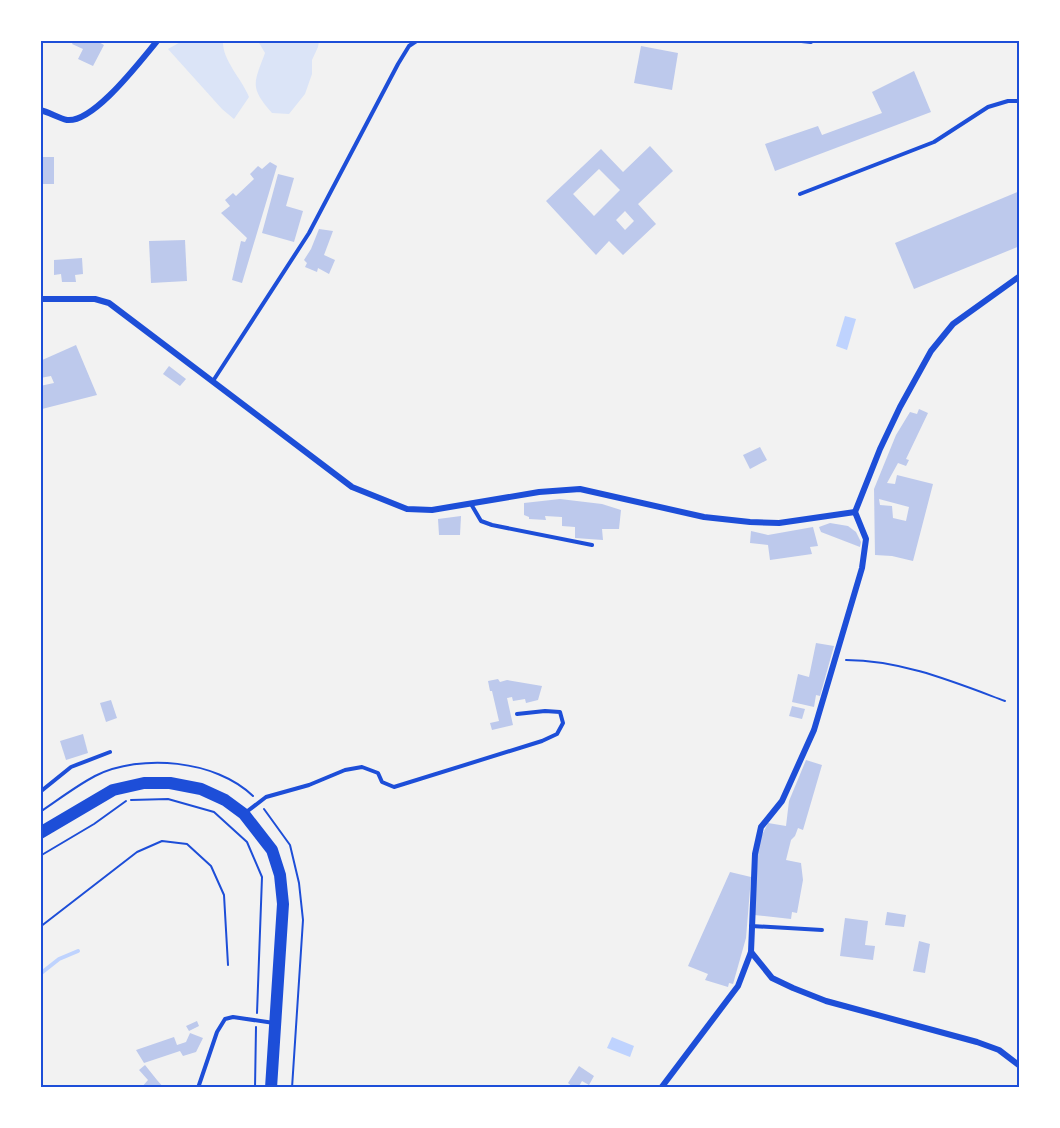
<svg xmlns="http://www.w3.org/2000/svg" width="1060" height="1128" font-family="'Open Sans',sans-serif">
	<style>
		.green { fill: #dbe4f7 }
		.water { fill: #bfd3fe }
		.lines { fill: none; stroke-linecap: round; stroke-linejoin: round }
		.stream { stroke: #bfd3fe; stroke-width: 4 }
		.building { fill: #bdc9ec; fill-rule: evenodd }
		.path { stroke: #1d4ed8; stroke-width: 2 }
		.service { stroke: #1d4ed8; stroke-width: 4 }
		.minor { stroke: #1d4ed8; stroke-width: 6 }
		.primary { stroke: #1d4ed8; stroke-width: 12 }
		.neatline { fill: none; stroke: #1d4ed8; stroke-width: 2 }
	</style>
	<rect width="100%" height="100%" fill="#f2f2f2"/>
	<g class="green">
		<path d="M184 40 223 41C222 60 242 79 249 97L234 119 222 109 168 49Z"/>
		<path d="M258 41H319L318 47 312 60V74L305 94 289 114 272 113C249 87 254 83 265 53Z"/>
	</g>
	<g class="water">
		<path d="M845 316 856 319 847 350 836 346Z"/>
		<path d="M612 1037 634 1046 630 1057 607 1048Z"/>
	</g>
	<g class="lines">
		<path class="stream" d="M40 974 59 959 78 951"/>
	</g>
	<g class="building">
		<path d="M74 40H95L104 45 93 66 78 59 83 49 72 44Z"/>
		<path d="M641 46 678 53 672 90 634 83Z"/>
		<path d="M914 71 931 112 775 171 765 144 818 126 822 135 882 113 872 92Z"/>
		<path d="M650 146 673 171 638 204 656 224 623 255 609 241 596 255 546 201 601 149 623 172ZM599 169 620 190 594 216 573 194ZM625 211 634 221 625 230 616 220Z"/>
		<rect x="40" y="157" width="14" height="27"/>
		<path d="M270 162 277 166 242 283 232 280 241 241 245 242 247 238 221 213 230 206 225 200 233 193 236 196 254 179 250 174 258 166 262 169Z"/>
		<path d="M278 174 294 178 286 206 303 211 294 242 262 233Z"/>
		<path d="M1020 191V246L914 289 895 243Z"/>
		<path d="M319 229 333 231 324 255 335 260 329 274 318 268 317 272 305 267 307 263 304 260 311 249Z"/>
		<path d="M185 240 187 281 151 283 149 241Z"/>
		<path d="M82 258 83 274 75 275 76 282H62L61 274 54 275V260Z"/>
		<path d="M76 345 97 395 42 409 40 386 54 383 51 376 40 378V361Z"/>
		<path d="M169 366 186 379 180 386 163 374Z"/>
		<path d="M919 409 928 413 906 459 909 460 906 466 898 463 887 483 895 484 897 475 933 484 913 561 892 556 875 555 874 489 896 435 910 412 917 414ZM879 499 909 507 906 521 893 518 892 506 880 505Z"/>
		<path d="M760 447 767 460 750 469 743 455Z"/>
		<path d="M560 499 602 504 621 510 619 529H602L603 540 575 538V527L562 526V517L545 516 546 520 529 519V517L524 515V503Z"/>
		<path d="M461 516 460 535H439L438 519Z"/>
		<path d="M830 523 848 526 856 532 861 542 860 547 821 532 819 527Z"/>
		<path d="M813 527 818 546 810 547 812 554 770 560 768 545 750 543 751 531 768 535Z"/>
		<path d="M816 643 834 646 820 696 816 695 814 707 792 702 798 674 809 677Z"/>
		<path d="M498 679 500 682 507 680 542 686 538 700 526 703 525 699 513 701 512 697 507 698 513 725 492 730 490 723 499 721 492 691H490L488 681Z"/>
		<path d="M111 700 117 718 106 722 100 703Z"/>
		<path d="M792 706 805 709 802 719 789 716Z"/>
		<path d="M83 734 88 753 66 760 60 741Z"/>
		<path d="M806 760 822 765 803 830 798 828 795 836 791 840 786 860 801 863 803 880 797 913 792 912 791 919 754 915 758 851 761 837 768 823 786 826 789 801Z"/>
		<path d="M730 872 751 877 746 938 733 984 729 983 728 987 705 980 708 974 688 966Z"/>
		<path d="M887 912 906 915 904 927 885 925Z"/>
		<path d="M845 918 868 921 865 945 875 946 873 960 840 956Z"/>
		<path d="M919 941 930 944 925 973 913 971Z"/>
		<path d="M197 1021 199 1026 189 1031 186 1026Z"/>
		<path d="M190 1033 203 1038 196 1052 183 1056 180 1051 144 1063 136 1050 174 1037 177 1045 186 1042Z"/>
		<path d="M145 1065 157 1080 164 1088H141L148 1080 139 1070Z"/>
		<path d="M579 1066 594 1076 589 1085 582 1081 578 1088H574L568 1083Z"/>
	</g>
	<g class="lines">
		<g class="path">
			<path d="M846 660C901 660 954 682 1005 701"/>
			<path d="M131 800 168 799 214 812 247 842 262 877 257 1013"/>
			<path d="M264 809 290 845 299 883 303 920 292 1088"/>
			<path d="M40 812C58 800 76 786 95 776 141 753 216 760 253 796"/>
			<path d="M40 856 94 824 126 801"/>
			<path d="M40 927 137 852 162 841 187 844 211 866 224 895 228 965"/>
			<path d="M255 1088 256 1027"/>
		</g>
		<g class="service">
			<path d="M792 40 811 42"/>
			<path d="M800 194 934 142 988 107 1008 101H1020"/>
			<path d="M213 381 309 233 398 64 409 46 418 40"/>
			<path d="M471 504 481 521 492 525 592 545"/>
			<path d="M40 792 71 767 110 752"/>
			<path d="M245 813 266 797 309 785 345 770 362 767 378 773 382 782 394 787 542 741 557 734 563 723 560 712 545 711 517 714"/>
			<path d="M751 926 822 930"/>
			<path d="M198 1088 217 1032 225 1019 233 1017 274 1023"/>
		</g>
		<g class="minor">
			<path d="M40 110C49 112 58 118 67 120 94 123 141 60 158 40"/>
			<path d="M40 299H95L109 303 352 487 407 509 432 510 539 492 580 489 704 517 750 522 779 523 855 512"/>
			<path d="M855 512 880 449 900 407 931 351 953 324 1020 276"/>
			<path d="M751 952 772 978 793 988 826 1001 977 1042 999 1050 1020 1066"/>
			<path d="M661 1088 738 986 751 952 755 854 761 827 782 801 814 730 862 568 866 539 855 512"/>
		</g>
		<path class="primary" d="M40 833 113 790 144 783H170L201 789 225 800 244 814 272 850 280 875 283 904 271 1088"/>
	</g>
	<rect width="1060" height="1128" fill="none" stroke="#ffffff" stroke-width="84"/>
	<rect x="42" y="42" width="976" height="1044" class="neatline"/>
</svg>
